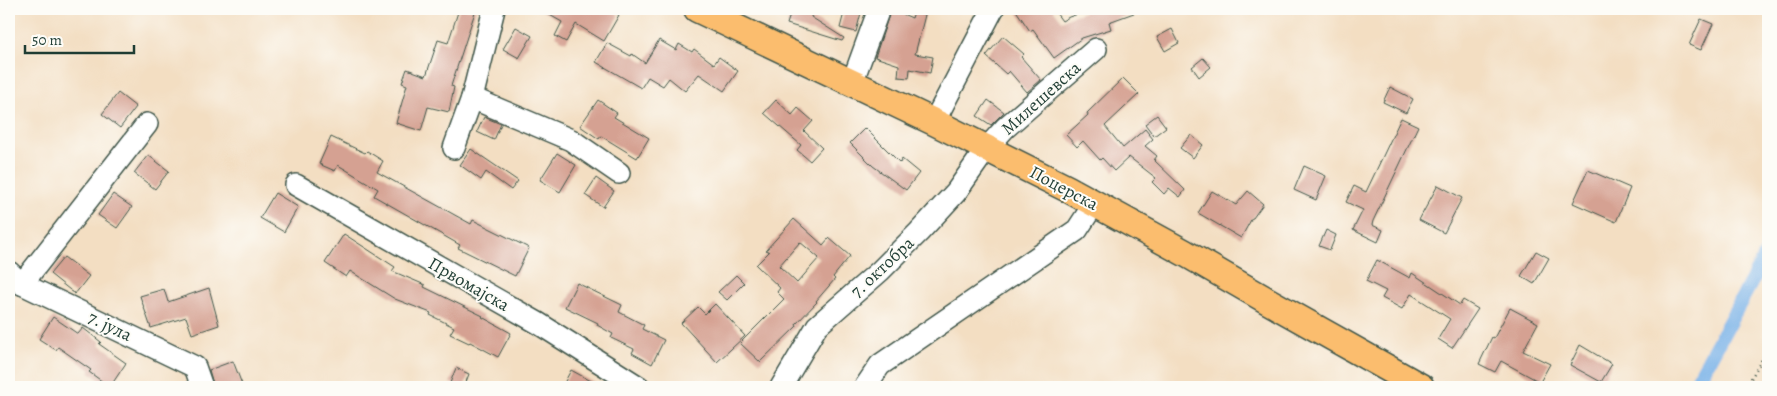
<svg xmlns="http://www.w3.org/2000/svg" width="1777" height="396" font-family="Alegreya,serif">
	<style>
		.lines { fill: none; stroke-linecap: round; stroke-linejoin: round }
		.canal { stroke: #77b0e7; stroke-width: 15 }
		.building { fill: #d5a192; fill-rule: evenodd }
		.minor-casing { stroke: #3f5549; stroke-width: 24 }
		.major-casing { stroke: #3f5549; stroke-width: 29 }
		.path { stroke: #3f5549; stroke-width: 2.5; stroke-dasharray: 1 4; stroke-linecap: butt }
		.minor { stroke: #fff; stroke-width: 21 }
		.major { stroke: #fbbd6e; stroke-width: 26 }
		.labels { text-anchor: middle; stroke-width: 4; stroke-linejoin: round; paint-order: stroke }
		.street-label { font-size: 18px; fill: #1f3d34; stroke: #fdfcf7 }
	</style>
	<rect width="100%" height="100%" fill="#fdfcf7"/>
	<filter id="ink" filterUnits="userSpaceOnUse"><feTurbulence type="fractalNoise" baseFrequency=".02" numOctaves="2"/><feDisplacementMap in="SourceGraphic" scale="10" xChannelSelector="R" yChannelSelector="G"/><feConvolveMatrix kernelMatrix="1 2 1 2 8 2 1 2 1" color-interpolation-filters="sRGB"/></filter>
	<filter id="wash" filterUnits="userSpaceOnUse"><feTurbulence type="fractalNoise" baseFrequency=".0096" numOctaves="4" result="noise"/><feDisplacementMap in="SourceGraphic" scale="20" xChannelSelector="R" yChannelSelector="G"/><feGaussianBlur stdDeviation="1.12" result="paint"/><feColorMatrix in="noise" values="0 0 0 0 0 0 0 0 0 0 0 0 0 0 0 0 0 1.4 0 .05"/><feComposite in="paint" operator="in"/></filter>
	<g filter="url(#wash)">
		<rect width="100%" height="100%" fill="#f3dec2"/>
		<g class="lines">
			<path class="canal" d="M1694 387 1768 251"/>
		</g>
		<g id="blocks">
			<g class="building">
				<path d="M459 9H476L451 86 454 87 449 112 428 107 421 131 396 123 407 85 402 83 407 69 426 76 438 40 448 43Z"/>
				<path d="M539 9H609L619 15 604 41 576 24 566 42 555 36 562 22Z"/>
				<path d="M792 9H813L811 17 844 38 842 41 787 24Z"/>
				<path d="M845 9H862L856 32 840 28Z"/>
				<path d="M891 9 912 18 914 12 925 15 915 54 933 57 930 73 910 69 909 78 898 77 899 65 875 57Z"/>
				<path d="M1015 9H1053L1062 21 1069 17 1093 9H1142V10L1109 22 1111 29 1082 38 1054 58 1033 29 1030 31Z"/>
				<path d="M1701 19 1713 24 1701 50 1689 45Z"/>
				<path d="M516 27 532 36 519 58 503 49Z"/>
				<path d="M1172 29 1179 43 1165 51 1157 37Z"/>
				<path d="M1003 36 1024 54 1021 57 1041 80 1027 92 1009 71 1006 74 986 56Z"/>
				<path d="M659 40 676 50 679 44 692 52 694 49 714 64 719 57 738 71 724 91 699 74 685 91 669 78 663 86 648 77 641 88 596 62 607 43 631 56 632 54 645 63Z"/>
				<path d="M1203 58 1211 67 1199 77 1192 67Z"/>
				<path d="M1123 78 1139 94 1105 126 1123 148 1145 129 1153 139 1145 146 1157 156 1154 160 1185 190 1180 197 1169 188 1164 194 1152 182 1156 178 1129 157 1114 171 1102 158 1100 160 1083 141 1077 147 1066 135 1088 115 1087 113Z"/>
				<path d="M1390 87 1413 99 1406 113 1383 102Z"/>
				<path d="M118 93 136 107 120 128 102 114Z"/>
				<path d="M598 100 617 113 614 117 649 138 637 158 601 136 599 139 580 126Z"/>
				<path d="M776 100 792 115 798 108 813 121 804 131 822 148 810 161 797 150 801 145 764 113Z"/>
				<path d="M988 100 1004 112 991 125 977 116Z"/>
				<path d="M1157 115 1166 127 1154 136 1145 124Z"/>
				<path d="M484 117 501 124 494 140 477 132Z"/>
				<path d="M1401 118 1418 126 1373 221 1372 225 1383 230 1378 242 1353 230 1363 210 1346 202 1354 186 1366 192Z"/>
				<path d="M865 128 900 163 902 159 919 173 906 190 873 166 850 143Z"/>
				<path d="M1191 135 1203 145 1193 158 1180 148Z"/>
				<path d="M331 137 365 153 367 151 383 161 377 172 471 224 473 220 529 248 515 276 458 248 460 245 374 196 378 189 338 165 335 171 319 164Z"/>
				<path d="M471 149 518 181 511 190 486 172 481 180 460 165Z"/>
				<path d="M557 153 576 165 560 192 540 180Z"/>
				<path d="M148 155 169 171 155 189 134 173Z"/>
				<path d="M1304 166 1326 176 1316 200 1294 190Z"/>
				<path d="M1588 170 1630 188 1616 222 1573 203Z"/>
				<path d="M596 178 614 191 603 207 585 195Z"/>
				<path d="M1438 185 1462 198 1444 233 1419 220Z"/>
				<path d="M1212 191 1236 205 1248 191 1263 204 1253 218H1252L1241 238 1198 213Z"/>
				<path d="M275 193 298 207 284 232 260 218Z"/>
				<path d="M113 194 132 207 117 228 98 215Z"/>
				<path d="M794 219 823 245 829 238 850 256 833 277 835 279 816 301 817 302 796 324 797 326 760 362 740 343 784 299 777 292 780 288 756 265 769 252 766 250ZM800 242 819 258 797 283 779 266Z"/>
				<path d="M1326 230 1336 235 1330 250 1319 246Z"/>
				<path d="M344 234 395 267 392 271 425 285 424 287 483 316 482 317 511 333 498 357 470 342 469 343 450 334 454 327 430 315 431 313 395 299 350 271 346 277 325 263Z"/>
				<path d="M1536 251 1549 258 1534 284 1521 276Z"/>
				<path d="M64 257 89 276 75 294 50 274Z"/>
				<path d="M1377 260 1410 278 1412 273 1460 305 1463 300 1478 309 1452 348 1438 339 1450 319 1411 294 1402 309 1382 298 1386 291 1366 281Z"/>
				<path d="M736 275 744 283 727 300 718 292Z"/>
				<path d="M577 283 622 305 619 312 644 325 642 329 664 340 652 364 632 353 634 349 611 338 613 334 597 325 598 323 565 307Z"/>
				<path d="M209 288 219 325 192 334 186 317 151 328 140 296 164 289 168 302Z"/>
				<path d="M715 304 745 336 717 362 681 323 698 307 705 314Z"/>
				<path d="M1510 308 1538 323 1523 351 1550 364 1540 382 1501 361 1495 372 1479 364 1492 337 1494 338Z"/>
				<path d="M53 317 78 334 83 328 101 342 99 344 126 363 110 387 89 372 91 370 58 347 56 350 39 339Z"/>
				<path d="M1580 345 1612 364 1601 382 1570 365Z"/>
				<path d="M233 361 243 387H214L209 370Z"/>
				<path d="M456 368 469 374 464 387 450 383Z"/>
				<path d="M571 370 602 387H562Z"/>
			</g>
		</g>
	</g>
	<g filter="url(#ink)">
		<use href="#blocks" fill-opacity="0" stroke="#3f5549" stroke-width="1"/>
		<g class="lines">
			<g class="minor-casing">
				<g id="minor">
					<path d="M852 83 879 9"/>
					<path d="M472 98 571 140 619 173"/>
					<path d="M934 122 993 9"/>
					<path d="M454 148 472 98 494 9"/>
					<path d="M296 185 538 323 639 387"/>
					<path d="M9 272 22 284 195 367 202 387"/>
					<path d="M22 284 147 124"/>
					<path d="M781 387 817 326 880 271 919 232 956 192 987 148 1005 128 1096 49"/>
					<path d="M865 387 880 365 1077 230 1094 204"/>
				</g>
			</g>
			<g class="major-casing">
				<path id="major" d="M697 9 934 122 1068 189 1185 253 1268 301 1421 387"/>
			</g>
			<g class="path">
				<path d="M145 9V10"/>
				<path d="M1746 387 1768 349"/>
			</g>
			<use href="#minor" class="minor"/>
			<use href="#major" class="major"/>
		</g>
	</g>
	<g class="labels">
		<g class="street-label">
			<text transform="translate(1041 98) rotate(-42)" y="6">Милешевска</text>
			<text transform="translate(1064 188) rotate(28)" y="6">Поцерска</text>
			<text transform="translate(882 267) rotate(-43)" y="6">7. октобра</text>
			<text transform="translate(469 284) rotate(30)" y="6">Првомајска</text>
			<text transform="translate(110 326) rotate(26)" y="6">7. јула</text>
		</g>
	</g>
	<rect width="1777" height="396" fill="none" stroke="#fdfcf7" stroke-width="30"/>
	<path d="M25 45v8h109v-8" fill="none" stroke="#1f3d34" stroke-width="2.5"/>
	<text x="32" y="45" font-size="15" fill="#1f3d34" stroke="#fdfcf7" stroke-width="4" paint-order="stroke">50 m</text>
</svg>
